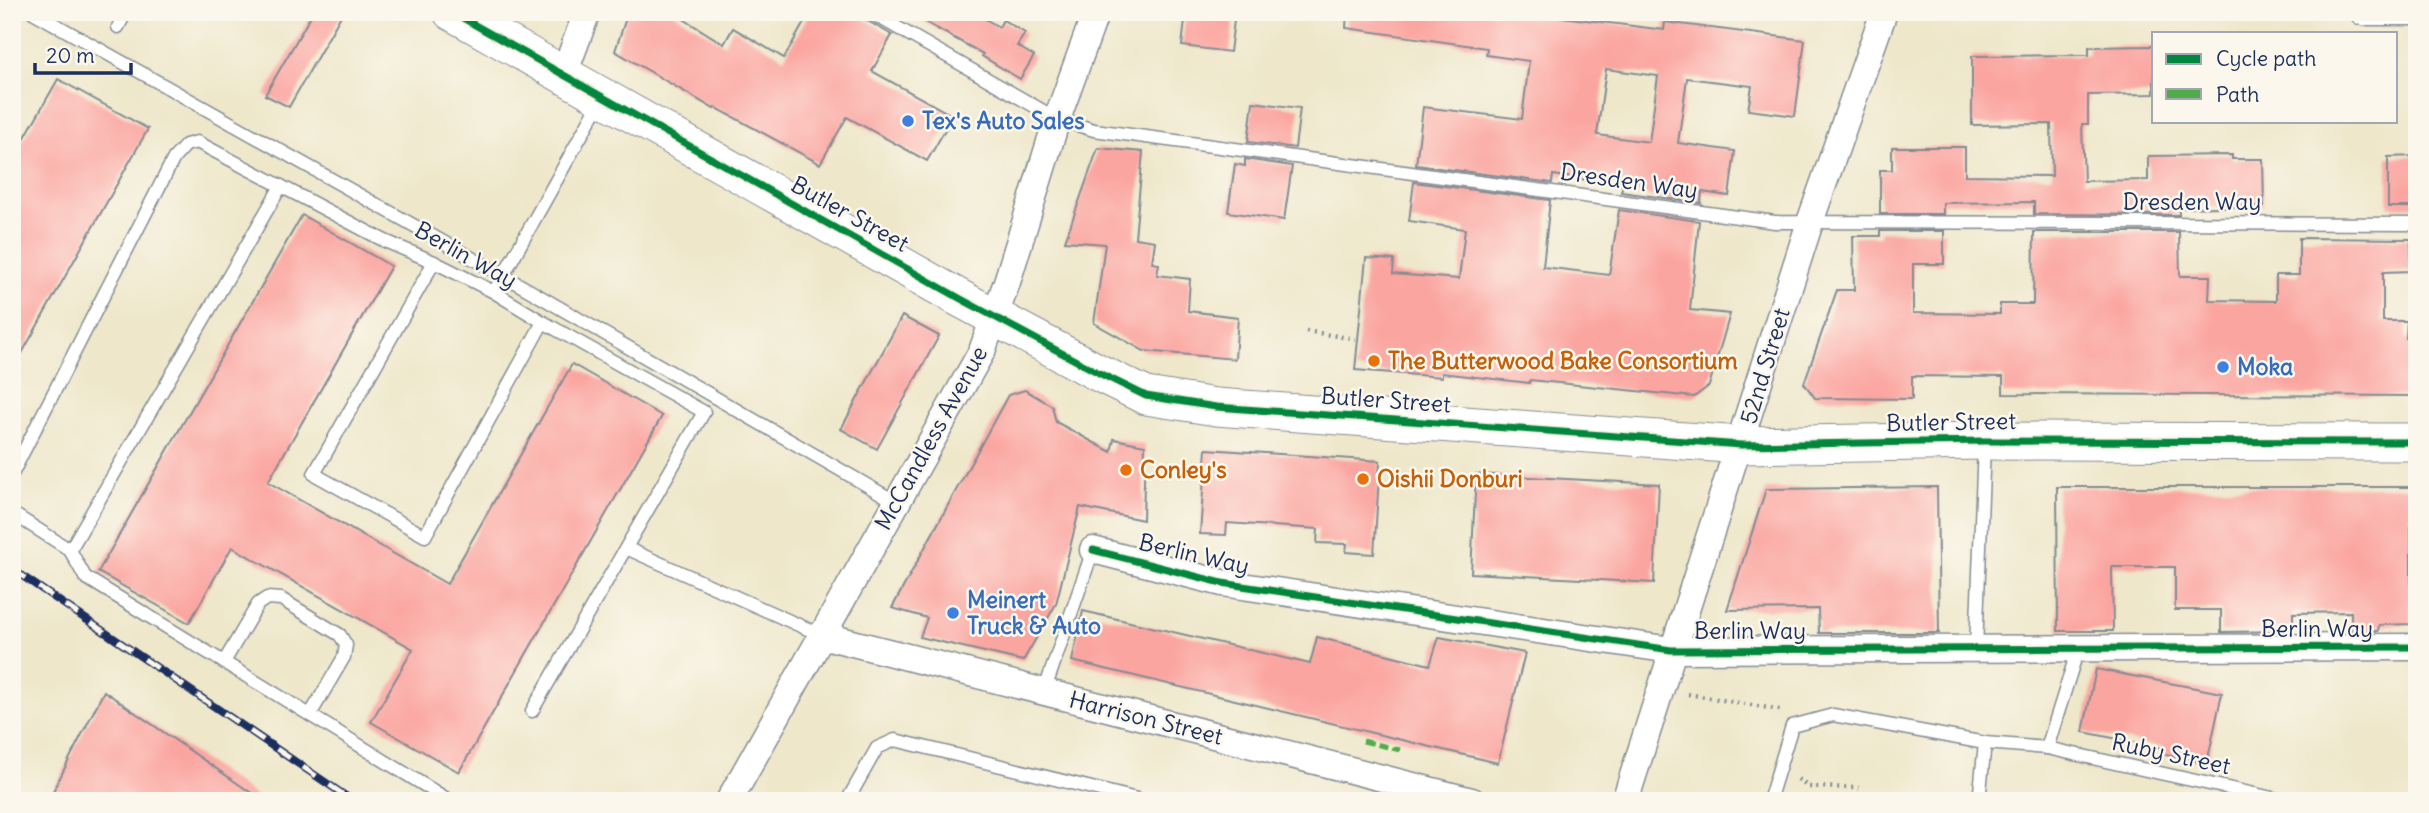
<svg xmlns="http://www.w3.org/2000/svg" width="2429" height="813" font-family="Delius,sans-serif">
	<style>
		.building { fill: #fba5a0; fill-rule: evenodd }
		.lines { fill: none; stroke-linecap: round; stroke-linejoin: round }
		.service-casing { stroke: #848b94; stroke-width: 15 }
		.minor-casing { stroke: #848b94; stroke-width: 29 }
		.secondary-casing { stroke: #848b94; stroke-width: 39 }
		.path { stroke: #848b94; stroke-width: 4.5; stroke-dasharray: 2 5; stroke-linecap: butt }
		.service { stroke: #fff; stroke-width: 12 }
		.minor { stroke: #fff; stroke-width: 26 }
		.secondary { stroke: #fff; stroke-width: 37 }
		.rail-casing { stroke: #1b2f5e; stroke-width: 8 }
		.rail { stroke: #fbf7ec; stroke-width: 5; stroke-dasharray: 16; stroke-linecap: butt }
		.quiet { stroke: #52ab49; stroke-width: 5; stroke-dasharray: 10 5; stroke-linecap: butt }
		.cycleway-casing { stroke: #fbf7ec; stroke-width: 11 }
		.cycleway { stroke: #00873e; stroke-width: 7 }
		.shop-dot { fill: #3f7fe0; stroke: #fbf7ec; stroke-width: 2.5 }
		.food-dot { fill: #e8710a; stroke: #fbf7ec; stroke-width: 2.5 }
		.labels { text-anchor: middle; stroke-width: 5; stroke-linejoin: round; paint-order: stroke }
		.shop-label { font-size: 23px; font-weight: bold; fill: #366cbe; stroke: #fbf7ec; text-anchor: start }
		.street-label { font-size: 23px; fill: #1b2f5e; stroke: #fbf7ec }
		.food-label { font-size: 23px; font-weight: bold; fill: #c56008; stroke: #fbf7ec; text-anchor: start }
	</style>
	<rect width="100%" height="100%" fill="#fbf7ec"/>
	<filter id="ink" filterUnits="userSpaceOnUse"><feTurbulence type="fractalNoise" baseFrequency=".0143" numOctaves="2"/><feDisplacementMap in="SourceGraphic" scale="14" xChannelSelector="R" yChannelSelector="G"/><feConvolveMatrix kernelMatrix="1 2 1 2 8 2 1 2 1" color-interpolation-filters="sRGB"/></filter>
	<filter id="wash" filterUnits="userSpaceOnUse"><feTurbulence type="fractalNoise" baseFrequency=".00686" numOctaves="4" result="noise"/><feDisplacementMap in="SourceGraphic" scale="28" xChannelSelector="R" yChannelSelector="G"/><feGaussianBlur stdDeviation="1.57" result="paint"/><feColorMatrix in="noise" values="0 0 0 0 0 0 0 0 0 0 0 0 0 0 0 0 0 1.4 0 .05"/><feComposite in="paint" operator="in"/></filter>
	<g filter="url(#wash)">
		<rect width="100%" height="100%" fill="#eee7ca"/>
		<g id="blocks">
			<g class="building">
				<path d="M313 12H343L289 107 265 95Z"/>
				<path d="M628 12H672L724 44 733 28 784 58 810 12H861L866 20 892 35 872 71 953 116 927 161 847 117 820 164 715 107 714 109 615 51Z"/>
				<path d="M907 12H973L999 27 1003 20 1025 33 1017 46 1034 56 1020 79 982 56 983 54Z"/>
				<path d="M1186 12H1235L1230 52 1182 46Z"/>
				<path d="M1347 12H1523L1664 30 1665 22 1805 40 1795 116 1748 110 1752 86 1687 78 1678 143 1735 151 1729 196 1702 192 1701 203 1621 192 1623 185 1553 175 1552 183 1416 165 1423 107 1522 119 1529 61 1486 55 1487 48 1346 28ZM1606 69 1658 76 1649 142 1597 135Z"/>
				<path d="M2154 46V94L2088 95V124H2082L2084 181 2148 180V156L2232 155V159H2263L2264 206 2179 208V215L2034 214V202L1943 203V214H1880V170H1892V147H1965V175L2052 176 2051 124 1972 125V56L2089 55V47Z"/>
				<path d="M58 79 148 129 12 371V160Z"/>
				<path d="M1253 102 1300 108 1295 148 1248 142Z"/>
				<path d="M1098 148 1143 152 1135 238 1155 241 1152 263 1159 264 1157 275 1190 279 1188 311 1238 317 1235 359 1144 351 1094 323 1105 244 1065 241Z"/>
				<path d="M2417 156V207H2388V157Z"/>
				<path d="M1245 159 1292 166 1284 220 1228 212 1235 164 1245 166Z"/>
				<path d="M1414 182 1550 200 1543 267 1609 275 1619 210 1699 221 1690 310 1730 314 1709 386 1694 397 1530 380 1529 383 1442 373V377L1355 370 1366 258 1394 260 1393 274 1459 279 1465 229 1409 221Z"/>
				<path d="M302 215 391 266 268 482 447 584 572 364 662 416 459 772 371 722 413 649 232 547 189 623 98 572Z"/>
				<path d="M1880 231H1944V264H1913V313L2000 314V304H2033L2034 232H2179L2180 276H2210L2209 300 2276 301V275H2299V238L2411 239 2412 271 2383 272V321H2407L2406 338H2417V396L2003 394V377L1912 376V399L1815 398 1804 383 1837 290H1854L1853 236H1880Z"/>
				<path d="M902 316 939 336 877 449 841 429Z"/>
				<path d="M1025 390 1052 406 1056 422 1111 452 1114 439 1145 445 1143 520 1080 507 1056 604 1023 661 920 637 927 618 892 608 1008 395Z"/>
				<path d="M1206 449 1380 461 1374 554 1346 552 1347 544 1317 543 1318 529 1227 523 1226 535 1200 534Z"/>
				<path d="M1476 474 1659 484 1654 583 1471 573Z"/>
				<path d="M1937 487 1939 633H1819L1818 609 1727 610 1766 489Z"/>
				<path d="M2057 487H2411V624L2379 625 2378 631H2351V612L2293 613V631L2221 632V610H2175V567H2112L2113 631H2058Z"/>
				<path d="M1083 611 1310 664 1317 637 1430 665 1439 637 1525 653 1498 763 1072 661Z"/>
				<path d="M2096 669 2222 693 2207 763 2161 754 2163 748 2083 732Z"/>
				<path d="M104 691 263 801H48Z"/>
			</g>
		</g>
	</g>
	<g filter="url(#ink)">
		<use href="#blocks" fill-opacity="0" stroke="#848b94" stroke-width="2"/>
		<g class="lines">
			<g class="service-casing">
				<g id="service">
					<path d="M33 12 527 289 896 502"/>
					<path d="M870 12 1057 119 1094 130 1775 222 2417 224"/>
					<path d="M118 27 126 12"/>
					<path d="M494 292 543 322 425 536 314 474 434 262 494 292 601 100"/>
					<path d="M12 474 174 158 186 145 197 142 385 241 434 262"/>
					<path d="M12 513 70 550 281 186"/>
					<path d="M626 548 821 635"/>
					<path d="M70 550 85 577 450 801"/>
					<path d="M1976 650 1984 445"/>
					<path d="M224 662 258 604 267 598 281 599 340 635 346 645 344 657 310 715"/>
					<path d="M1044 692 1093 550"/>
					<path d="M532 711 704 412 543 322"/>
					<path d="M2047 748 2078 649"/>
					<path d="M847 801 877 748 895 740 1145 801"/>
					<path d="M1769 801 1792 726 1833 715 1985 743"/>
					<path d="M1979 801 1985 743 2047 748 2286 801"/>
				</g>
			</g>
			<g class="minor-casing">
				<g id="minor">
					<path d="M2363 12H2417"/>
					<path d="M564 74 587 12"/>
					<path d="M1093 550 1222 583 1671 650 2417 647"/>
					<path d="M821 635 1472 801"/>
					<path d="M729 801 982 351 1007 282 1057 119 1096 12"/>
					<path d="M1625 801 1810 222 1884 12"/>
				</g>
			</g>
			<g class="secondary-casing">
				<path id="secondary" d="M452 12 961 299 1099 373 1146 396 1216 407 1741 445 1984 441 2417 442"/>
			</g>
			<g class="path">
				<path d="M1306 331 1355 339"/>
				<path d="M1688 694 1780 710"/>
				<path d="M1798 779 1808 787 1859 788"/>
			</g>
			<use href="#service" class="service"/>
			<use href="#minor" class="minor"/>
			<use href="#secondary" class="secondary"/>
			<g class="rail-casing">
				<path id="rail" d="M12 569 353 801"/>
			</g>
			<use href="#rail" class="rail"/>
			<path class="quiet" d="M1363 741 1400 750"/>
			<g class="cycleway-casing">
				<g id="cycleway">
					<path d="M452 12 961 299 1099 373 1146 396 1216 407 1741 445 1984 441 2417 442"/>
					<path d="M1093 550 1222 583 1671 650 2417 647"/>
				</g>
			</g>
			<use href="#cycleway" class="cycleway"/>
		</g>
	</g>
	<g class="shop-dot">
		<circle cx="908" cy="121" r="7"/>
		<circle cx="2223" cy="367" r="7"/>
		<circle cx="953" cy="613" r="7"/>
	</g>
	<g class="food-dot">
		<circle cx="1374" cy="361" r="7"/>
		<circle cx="1126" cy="470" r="7"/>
		<circle cx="1363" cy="479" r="7"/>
	</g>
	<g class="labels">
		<g class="shop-label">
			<text x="922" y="129">Tex's Auto Sales</text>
			<text x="2237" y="375">Moka</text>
			<text x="967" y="608">Meinert<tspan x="967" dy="26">Truck &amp; Auto</tspan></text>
		</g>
		<g class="street-label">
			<text transform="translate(1629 181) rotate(8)" y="8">Dresden Way</text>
			<text x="2192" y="210">Dresden Way</text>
			<text transform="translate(850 214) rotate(29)" y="8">Butler Street</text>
			<text transform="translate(466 255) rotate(29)" y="8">Berlin Way</text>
			<text transform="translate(1765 366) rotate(-73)" y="8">52nd Street</text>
			<text transform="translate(1386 400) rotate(4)" y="8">Butler Street</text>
			<text transform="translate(1951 422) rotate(-1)" y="8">Butler Street</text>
			<text transform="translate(931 438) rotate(-61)" y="8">McCandless Avenue</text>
			<text transform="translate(1194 554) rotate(13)" y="8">Berlin Way</text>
			<text x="2317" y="637">Berlin Way</text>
			<text x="1750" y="639">Berlin Way</text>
			<text transform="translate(1146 718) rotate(14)" y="8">Harrison Street</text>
			<text transform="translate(2171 754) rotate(12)" y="8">Ruby Street</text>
		</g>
		<g class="food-label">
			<text x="1388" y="369">The Butterwood Bake Consortium</text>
			<text x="1140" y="478">Conley's</text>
			<text x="1377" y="487">Oishii Donburi</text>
		</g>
	</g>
	<rect width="2429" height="813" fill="none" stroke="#fbf7ec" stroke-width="42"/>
	<rect x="2152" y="32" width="245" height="91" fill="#fbf7ec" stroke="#a1a7b3" stroke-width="2"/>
	<rect x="2166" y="54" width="35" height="10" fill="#00873e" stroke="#a1a7b3" stroke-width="2"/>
	<text x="2216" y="66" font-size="21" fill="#1b2f5e">Cycle path</text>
	<rect x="2166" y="89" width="35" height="10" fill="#52ab49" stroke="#a1a7b3" stroke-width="2"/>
	<text x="2216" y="102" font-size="21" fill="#1b2f5e">Path</text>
	<path d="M35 63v10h96v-10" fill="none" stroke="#1b2f5e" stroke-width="3.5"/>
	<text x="46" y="63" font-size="21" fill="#1b2f5e" stroke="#fbf7ec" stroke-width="5" paint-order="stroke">20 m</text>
</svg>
